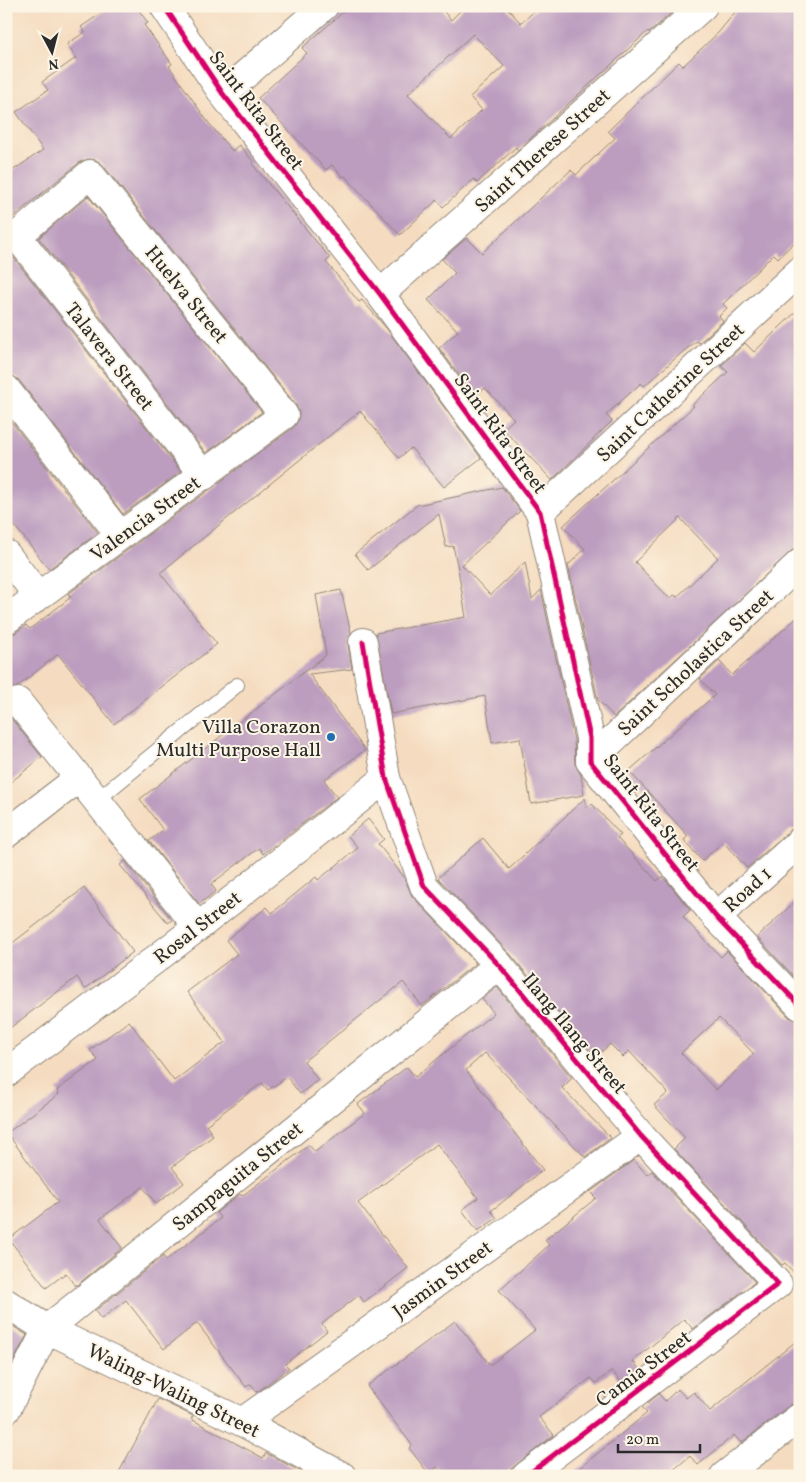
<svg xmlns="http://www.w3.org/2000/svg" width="806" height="1482" font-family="Vollkorn,serif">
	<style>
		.building { fill: #bc9cbf; fill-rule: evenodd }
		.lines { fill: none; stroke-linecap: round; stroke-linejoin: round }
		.lane-casing { stroke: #908476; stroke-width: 16 }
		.street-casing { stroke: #908476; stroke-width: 30 }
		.lane { stroke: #fff; stroke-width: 14 }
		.street { stroke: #fff; stroke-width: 28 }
		.cycleway-casing { stroke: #fcf5e5; stroke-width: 8 }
		.cycleway { stroke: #d6006c; stroke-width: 5 }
		.poi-dot { fill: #1f6fb2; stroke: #fcf5e5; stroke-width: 2 }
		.labels { text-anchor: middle; stroke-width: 4; stroke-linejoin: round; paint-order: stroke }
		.street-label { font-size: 20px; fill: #2b2b2b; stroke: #fcf5e5 }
		.poi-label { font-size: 20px; fill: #2b2b2b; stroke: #fcf5e5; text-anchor: end }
	</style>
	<rect width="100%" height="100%" fill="#fcf5e5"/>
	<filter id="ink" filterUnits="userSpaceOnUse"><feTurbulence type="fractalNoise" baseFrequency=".02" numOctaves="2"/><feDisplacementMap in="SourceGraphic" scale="10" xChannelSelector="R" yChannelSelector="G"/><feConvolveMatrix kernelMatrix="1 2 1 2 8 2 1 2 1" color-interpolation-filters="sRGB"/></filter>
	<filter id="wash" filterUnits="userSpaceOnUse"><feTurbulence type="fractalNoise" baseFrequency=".0096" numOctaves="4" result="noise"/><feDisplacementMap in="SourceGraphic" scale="20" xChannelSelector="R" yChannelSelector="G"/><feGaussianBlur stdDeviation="1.12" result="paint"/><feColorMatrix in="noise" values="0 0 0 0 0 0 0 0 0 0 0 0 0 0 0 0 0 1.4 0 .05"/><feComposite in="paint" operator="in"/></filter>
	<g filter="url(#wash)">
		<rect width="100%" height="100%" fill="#f5dcc0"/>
		<g id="blocks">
			<g class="building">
				<path d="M112 6H136L148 23 144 25 172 64 169 66 208 122 232 151 239 145 254 162 252 164 330 258 326 262 359 302 362 300 387 329 481 458 444 487 411 448 399 458 360 411 160 573 217 644 114 724 58 654 17 687 6 692V635L15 633 26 625 30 629 71 597 68 594 293 428 298 421 299 413 296 405 102 164 96 160 88 159 80 162 6 223V175L43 150 16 112 48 90 42 82 76 58 67 44 85 32 81 27Z"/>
				<path d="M350 6H439L451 20 465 6H505L521 23 540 6H679L649 33 648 31 518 150 516 147 477 183 474 179 443 207 437 200 400 235 345 176 343 177 332 165 326 170 258 98 307 53 302 48ZM473 34 504 66 470 97 482 110 451 139 408 94Z"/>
				<path d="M740 6H800V237L778 258 774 254 723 304 727 308 719 316 723 321 699 343 697 341 685 350 644 386 641 383 606 415 612 421 552 480 503 429 514 419 485 388 475 396 439 348 458 331 428 300 455 273 442 259 467 238 482 253 571 170 576 175 615 138 608 131 679 62 683 66 719 32Z"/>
				<path d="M88 196 262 412 206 453 39 238Z"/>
				<path d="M6 254H11L181 472 123 514 18 379 6 374Z"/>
				<path d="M800 308V543L614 717 598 700 568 565 585 549 563 526 694 406 692 405 728 372 721 366 745 343 754 352ZM680 518 718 558 677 597 674 595 670 599 635 562Z"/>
				<path d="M6 415 98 533 49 569 6 515Z"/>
				<path d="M502 487 520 511 462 565 490 595 525 562 532 599 541 590 574 740 575 764 581 775 584 795 531 804 520 738 492 743 485 696 391 714 376 633 466 617 458 569 453 546 446 547 439 514 368 570 355 554 417 505Z"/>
				<path d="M341 590 351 633 348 644 352 669 309 674 365 750 324 780 337 797 263 854 259 848 211 884 216 891 199 904 149 841 163 830 140 799 326 655 316 595Z"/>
				<path d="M800 615V827L790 830 747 868 723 842 702 861 684 840 688 836 629 771 715 695 700 679 719 661 732 675Z"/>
				<path d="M6 712 42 757 6 786Z"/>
				<path d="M585 798 586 808 592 804 621 835 617 838 657 881 662 877 670 885 690 910 683 917 721 957 727 951 789 1017 800 1021V1279L785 1263 782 1265 674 1149 685 1138 654 1105 668 1093 629 1051 623 1057 610 1044 596 1057 511 955 438 878 483 838 509 869ZM719 1018 754 1054 716 1090 681 1053Z"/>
				<path d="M368 819 384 839 378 844 404 877 412 896 476 963 422 1006 403 982 304 1061 318 1080 300 1094 287 1077 268 1090 262 1083 206 1125 213 1136 172 1167 184 1183 156 1204 143 1187 100 1219 122 1248 76 1286 66 1273 46 1288 9 1239 58 1202 7 1133 59 1094 57 1090 98 1060 90 1050 129 1021 174 1081 225 1042 187 992 237 954 226 940 267 907 272 913 316 877 318 880 358 848 348 836Z"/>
				<path d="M125 861 172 920 168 923 120 865Z"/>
				<path d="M84 888 133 952 85 989 77 977 6 1031V948Z"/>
				<path d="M800 897V983L757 937Z"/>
				<path d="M497 987 572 1078 562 1088 611 1138 585 1157 485 1053 466 1070 543 1170 491 1211 497 1218 478 1231 462 1210 478 1198 437 1144 358 1203 408 1268 364 1302 359 1295 322 1324 327 1331 285 1364 289 1368 257 1392 251 1384 246 1387 197 1323 164 1349 126 1300 101 1319 95 1311 163 1256 166 1260 221 1218 216 1213 240 1194 242 1196 309 1145 315 1152 365 1113 358 1104 407 1067 415 1077 494 1013 482 999Z"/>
				<path d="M634 1160 647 1175 652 1171 755 1282 693 1329 684 1319 633 1361 640 1370 622 1383 612 1371 596 1383 591 1378 539 1417 554 1435 502 1476H444L437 1467 429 1474 409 1448 412 1445 367 1386 455 1321 490 1365 535 1330 499 1290 549 1245 545 1240 596 1198 590 1192Z"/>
				<path d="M6 1322 27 1335 6 1375Z"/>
				<path d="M800 1338V1402L790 1405 741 1443 734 1435 698 1465 690 1456 666 1476H570L647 1413 642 1407 659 1394 665 1401 678 1389 686 1398 694 1392 710 1411Z"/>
				<path d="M158 1399 193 1416 191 1419 263 1458 266 1453 309 1476H117Z"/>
			</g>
		</g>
	</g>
	<g filter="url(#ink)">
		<use href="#blocks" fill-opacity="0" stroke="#908476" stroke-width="1"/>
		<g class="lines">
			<g class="lane-casing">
				<path id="lane" d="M97 800 237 685"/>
			</g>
			<g class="street-casing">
				<g id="street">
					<path d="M164 6 223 94 380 294 540 512 590 738V761L716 917 800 1006"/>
					<path d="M223 94 324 6"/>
					<path d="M17 236 204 476"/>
					<path d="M6 239 17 236 90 174 284 415 6 620"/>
					<path d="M380 294 703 6"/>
					<path d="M6 389 120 535"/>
					<path d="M540 512 800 271"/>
					<path d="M6 554 38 596"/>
					<path d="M363 642 386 778 424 886 499 965 641 1136 778 1284 526 1476"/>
					<path d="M18 702 198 927"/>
					<path d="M590 761 800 563"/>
					<path d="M6 834 79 778"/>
					<path d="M716 917 800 842"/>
					<path d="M6 1073 198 927 386 778"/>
					<path d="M6 1303 47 1329 242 1422 342 1476"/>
					<path d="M6 1410 47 1329 499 965"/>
					<path d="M242 1422 641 1136"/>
					<path d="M724 1476 800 1417"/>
				</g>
			</g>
			<use href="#lane" class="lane"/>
			<use href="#street" class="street"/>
			<g class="cycleway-casing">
				<g id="cycleway">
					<path d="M164 6 223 94 380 294 540 512 590 738V761L716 917 800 1006"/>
					<path d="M363 642 386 778 424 886 499 965 641 1136 778 1284 526 1476"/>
				</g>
			</g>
			<use href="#cycleway" class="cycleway"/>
		</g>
	</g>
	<circle class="poi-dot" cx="331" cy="737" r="5"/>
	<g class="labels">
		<g class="street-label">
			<text transform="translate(257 110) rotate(53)" y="7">Saint Rita Street</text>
			<text transform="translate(542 150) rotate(-42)" y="7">Saint Therese Street</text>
			<text transform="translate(187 294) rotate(51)" y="7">Huelva Street</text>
			<text transform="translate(110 356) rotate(52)" y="7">Talavera Street</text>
			<text transform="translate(670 392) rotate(-43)" y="7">Saint Catherine Street</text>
			<text transform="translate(501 433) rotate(54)" y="7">Saint Rita Street</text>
			<text transform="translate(145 518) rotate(-36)" y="7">Valencia Street</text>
			<text transform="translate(695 662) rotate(-43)" y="7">Saint Scholastica Street</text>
			<text transform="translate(652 812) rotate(52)" y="7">Saint Rita Street</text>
			<text transform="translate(747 889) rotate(-42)" y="7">Road 1</text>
			<text transform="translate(197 927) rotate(-38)" y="7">Rosal Street</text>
			<text transform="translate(575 1033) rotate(50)" y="7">Ilang Ilang Street</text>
			<text transform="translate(237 1176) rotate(-39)" y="7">Sampaguita Street</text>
			<text transform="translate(442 1279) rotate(-36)" y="7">Jasmin Street</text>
			<text transform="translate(643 1368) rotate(-37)" y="7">Camia Street</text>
			<text transform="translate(174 1390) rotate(26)" y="7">Waling-Waling Street</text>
		</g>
		<g class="poi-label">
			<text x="321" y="733">Villa Corazon<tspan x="321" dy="23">Multi Purpose Hall</tspan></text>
		</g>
	</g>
	<rect width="806" height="1482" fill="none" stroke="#fcf5e5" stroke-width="25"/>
	<g transform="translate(52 52) rotate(173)" stroke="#fcf5e5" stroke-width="4" paint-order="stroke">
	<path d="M0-4L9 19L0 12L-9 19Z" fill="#2b2b2b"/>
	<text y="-8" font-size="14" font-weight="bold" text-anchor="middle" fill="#2b2b2b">N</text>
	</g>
	<path d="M618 1444v8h82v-8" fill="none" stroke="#2b2b2b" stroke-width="2.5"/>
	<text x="626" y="1444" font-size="15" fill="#2b2b2b" stroke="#fcf5e5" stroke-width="4" paint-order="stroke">20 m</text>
</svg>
